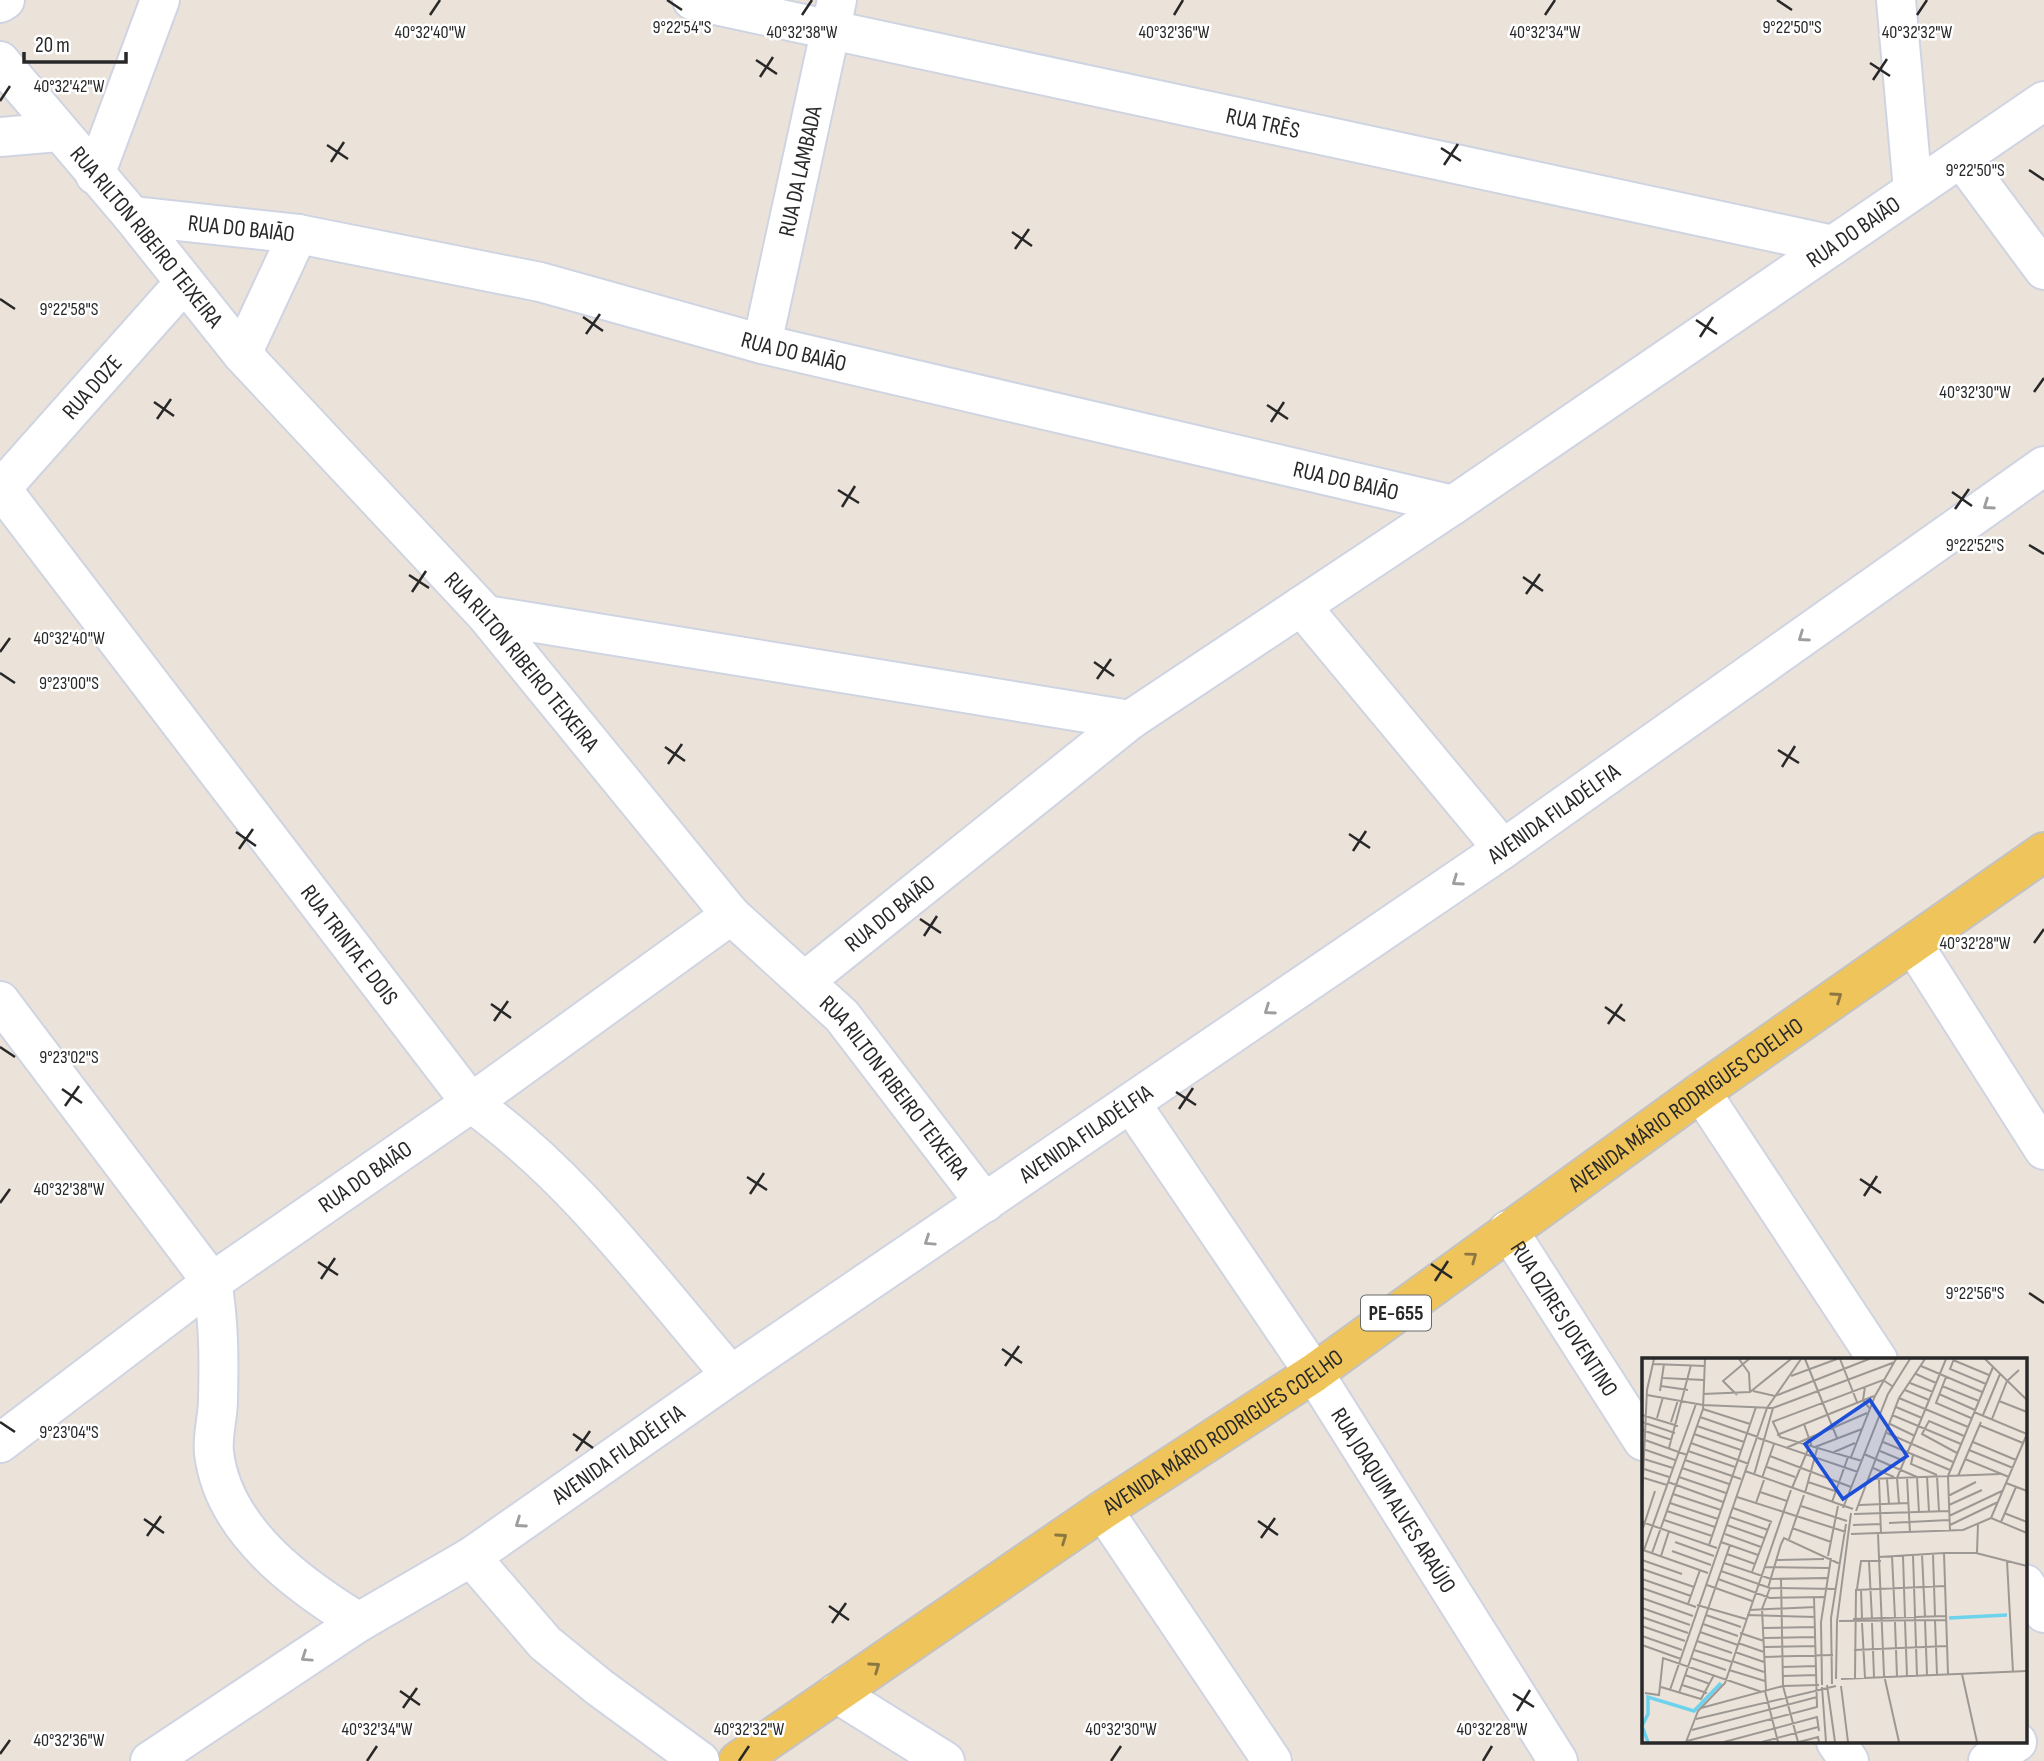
<svg xmlns="http://www.w3.org/2000/svg" width="2044" height="1761" font-family="'Sofia Sans Condensed',sans-serif">
	<style>
		.lines { fill: none; stroke-linecap: round; stroke-linejoin: round }
		.minor-casing { stroke: #cfd4e2; stroke-width: 42 }
		.major-casing { stroke: #c3c3c3; stroke-width: 42 }
		.minor { stroke: #fff; stroke-width: 38 }
		.major { stroke: #efc45b; stroke-width: 38 }
		.oneway { stroke: #9e9e9e }
		.oneway2 { stroke: #8c7642 }
		.ticks { fill: none; stroke: #282828; stroke-width: 2.5 }
		.labels { text-anchor: middle; stroke-width: 5; stroke-linejoin: round; paint-order: stroke }
		.shield { fill: #fff; stroke: #686868; stroke-width: 2 }
		.shield-label { font-size: 21px; font-weight: bold; fill: #282828 }
		.street-label { font-size: 23px; fill: #282828; stroke: #fff }
		.inset-river { fill: none; stroke: #6dd3ed; stroke-width: 3.5 }
		.inset-road { fill: none; stroke: #9d9893; stroke-width: 2 }
		.view { fill: #1d4ed8; fill-opacity: 0.15; stroke: #1d4ed8; stroke-width: 3.5 }
		.inset-edge { fill: none; stroke: #282828; stroke-width: 3.5 }
		.ticks-label { font-size: 18px; text-anchor: middle; fill: #282828; stroke: #fff; stroke-width: 5; stroke-linejoin: round; paint-order: stroke }
	</style>
	<rect width="100%" height="100%" fill="#ebe3da"/>
	<g class="lines">
		<g class="minor-casing">
			<g id="minor">
				<path id="s1" d="M692 0 1833 245"/>
				<path d="M1896 0 1913 190"/>
				<path d="M0 3 5 0"/>
				<path id="s2" d="M0 61 132 216 242 354 486 615 731 915 842 1016 985 1203"/>
				<path d="M0 137 58 132"/>
				<path d="M1961 158 2044 270"/>
				<path d="M95 175 160 0"/>
				<path id="s3" d="M132 216 298 234 540 282 762 344 1453 505"/>
				<path id="s4" d="M762 344 837 0"/>
				<path d="M242 354 298 234"/>
				<path id="s5" d="M0 487 471 1103C575 1177 648 1279 731 1375"/>
				<path id="s6" d="M0 490 184 283"/>
				<path d="M1301 606 1503 849"/>
				<path d="M486 615 1130 720"/>
				<path d="M1913 944 2044 1150"/>
				<path id="s7" d="M806 980 1130 720 1453 505 2044 101"/>
				<path d="M0 1001 212 1282C219 1321 219 1360 218 1400 218 1417 212 1436 214 1453 223 1530 298 1585 359 1622"/>
				<path d="M1701 1092 1878 1360"/>
				<path id="s8" d="M1132 1105 1314 1373 1558 1761"/>
				<path id="s9" d="M1508 1230 1643 1441"/>
				<path id="s10" d="M0 1443 212 1282 471 1103 731 915"/>
				<path d="M1103 1510 1272 1761"/>
				<path d="M471 1557 545 1643 599 1687 700 1761"/>
				<path d="M2025 1584 2044 1613"/>
				<path d="M836 1693 945 1761"/>
				<path d="M1836 1742 1849 1761"/>
				<path id="s11" d="M150 1761 359 1622 471 1557 731 1375 1503 849 2044 466"/>
				<path d="M1988 1761 2017 1742"/>
			</g>
		</g>
		<g class="major-casing">
			<g id="major">
				<path id="s12" d="M738 1761 1103 1510 1314 1373 1701 1092 2044 852"/>
			</g>
		</g>
		<use href="#minor" class="minor"/>
		<use href="#major" class="major"/>
	</g>
	<defs><path id="oneway-chevron" d="M-2-3.5L2.5 0L-2 3.5" fill="none" stroke-width="1.6" stroke-linecap="round" stroke-linejoin="round" transform="scale(1.75)"/></defs>
	<g class="oneway">
		<use href="#oneway-chevron" transform="translate(1988 505) rotate(145)"/>
		<use href="#oneway-chevron" transform="translate(1803 637) rotate(145)"/>
		<use href="#oneway-chevron" transform="translate(1457 881) rotate(145)"/>
		<use href="#oneway-chevron" transform="translate(1269 1010) rotate(145)"/>
		<use href="#oneway-chevron" transform="translate(929 1241) rotate(146)"/>
		<use href="#oneway-chevron" transform="translate(520 1523) rotate(145)"/>
		<use href="#oneway-chevron" transform="translate(306 1657) rotate(146)"/>
	</g>
	<g class="oneway2">
		<use href="#oneway-chevron" transform="translate(1837 997) rotate(-35)"/>
		<use href="#oneway-chevron" transform="translate(1472 1257) rotate(-36)"/>
		<use href="#oneway-chevron" transform="translate(1062 1538) rotate(-35)"/>
		<use href="#oneway-chevron" transform="translate(875 1667) rotate(-35)"/>
	</g>
	<path class="ticks" d="M667 0 682 10M1777 0 1792 10M430 15 440 0M802 15 812 0M1174 15 1183 0M1545 15 1555 0M1917 15 1927 0M756 60 777 74M1870 63 1890 76M760 77 773 57M1873 80 1887 59M0 101 10 86M327 145 348 159M1441 148 1461 161M331 162 344 142M1444 165 1458 144M2029 170 2044 180M1012 232 1032 246M1015 249 1029 229M0 299 15 309M583 317 603 331M1696 320 1717 334M586 334 600 314M1700 337 1713 317M2034 392 2044 378M154 402 174 416M1267 405 1288 419M157 419 171 399M1271 422 1284 402M838 490 859 503M1952 492 1972 506M842 507 855 486M1955 509 1969 489M2029 545 2044 554M409 575 429 588M1523 577 1543 591M412 592 426 571M1526 594 1540 574M0 652 10 638M1094 662 1114 676M0 673 15 683M1097 679 1111 659M665 747 685 761M1778 750 1799 763M668 764 682 744M1782 767 1795 746M236 832 256 846M1349 834 1370 848M239 849 253 829M1353 851 1366 831M920 919 941 933M924 936 937 916M2034 943 2044 929M491 1004 511 1018M1605 1007 1625 1021M494 1021 508 1001M1608 1024 1622 1004M0 1047 15 1057M62 1089 82 1103M1176 1092 1196 1105M65 1106 79 1086M1179 1109 1193 1088M747 1177 767 1190M1860 1179 1881 1193M750 1194 764 1173M1864 1196 1877 1176M0 1203 10 1189M318 1262 338 1275M1431 1264 1452 1278M321 1279 335 1258M1435 1281 1448 1261M2029 1293 2044 1303M1002 1349 1022 1363M1005 1366 1019 1346M0 1422 15 1432M573 1434 593 1448M576 1451 590 1431M144 1519 164 1533M1258 1521 1278 1535M147 1536 161 1516M1261 1538 1275 1518M829 1606 849 1620M832 1623 846 1603M400 1691 420 1705M1513 1694 1534 1707M403 1708 417 1688M1517 1711 1530 1690M0 1754 10 1740M367 1761 377 1746M739 1761 749 1746M1111 1761 1121 1746M1483 1761 1492 1746"/>
	<g class="labels">
		<rect class="shield" x="1361" y="1295.5" width="70" height="35" rx="5"/>
		<g class="shield-label">
			<text x="1396" y="1320">PE-655</text>
		</g>
		<g class="street-label">
			<text dy="8" stroke="none"><textPath href="#s1" startOffset="584">RUA TRÊS</textPath></text>
			<text dy="8" stroke="none"><textPath href="#s4" startOffset="177">RUA DA LAMBADA</textPath></text>
			<text dy="8" stroke="none"><textPath href="#s3" startOffset="110">RUA DO BAIÃO</textPath></text>
			<text dy="8" stroke="none"><textPath href="#s7" startOffset="1288">RUA DO BAIÃO</textPath></text>
			<text dy="8" stroke="none"><textPath href="#s2" startOffset="229">RUA RILTON RIBEIRO TEIXEIRA</textPath></text>
			<text dy="8" stroke="none"><textPath href="#s3" startOffset="677">RUA DO BAIÃO</textPath></text>
			<text dy="8" stroke="none"><textPath href="#s6" startOffset="138">RUA DOZE</textPath></text>
			<text dy="8" stroke="none"><textPath href="#s3" startOffset="1244">RUA DO BAIÃO</textPath></text>
			<text dy="8" stroke="none"><textPath href="#s2" startOffset="796">RUA RILTON RIBEIRO TEIXEIRA</textPath></text>
			<text dy="8" stroke="none"><textPath href="#s11" startOffset="1694">AVENIDA FILADÉLFIA</textPath></text>
			<text dy="8" stroke="none"><textPath href="#s7" startOffset="107">RUA DO BAIÃO</textPath></text>
			<text dy="8" stroke="none"><textPath href="#s5" startOffset="576">RUA TRINTA E DOIS</textPath></text>
			<text dy="8" stroke="none"><textPath href="#s2" startOffset="1363">RUA RILTON RIBEIRO TEIXEIRA</textPath></text>
			<text dy="8" stroke="none"><textPath href="#s12" startOffset="1153">AVENIDA MÁRIO RODRIGUES COELHO</textPath></text>
			<text dy="8" stroke="none"><textPath href="#s11" startOffset="1127">AVENIDA FILADÉLFIA</textPath></text>
			<text dy="8" stroke="none"><textPath href="#s10" startOffset="452">RUA DO BAIÃO</textPath></text>
			<text dy="8" stroke="none"><textPath href="#s9" startOffset="105">RUA OZIRES JOVENTINO</textPath></text>
			<text dy="8" stroke="none"><textPath href="#s12" startOffset="586">AVENIDA MÁRIO RODRIGUES COELHO</textPath></text>
			<text dy="8" stroke="none"><textPath href="#s11" startOffset="560">AVENIDA FILADÉLFIA</textPath></text>
			<text dy="8" stroke="none"><textPath href="#s8" startOffset="474">RUA JOAQUIM ALVES ARAÚJO</textPath></text>
		</g>
	</g>
	<g transform="translate(1642 1358)">
		<rect width="385" height="385" fill="#ebe3da"/>
		<path class="inset-river" d="M307 260 365 257M6 384 0 368 6 356V339L52 353 79 325"/>
		<path class="inset-road" d="M97 1 107 15 108 34M163 1 195 80M198 1 215 44M312 1 308 11 344 26M343 1 385 42M311 2 347 17M11 6 63 8M279 8 340 34M274 16 294 25M149 18 195 1M304 19 294 45 329 60M21 20 62 22M268 25 291 34M19 28 46 32M300 28 337 43M223 29 221 42 228 51M263 32 287 42M18 33 22 6M111 33 133 38 227 1M61 36 108 34 149 1M297 36 333 52M5 37 61 47 131 50 253 4M95 37 81 23 107 1M257 40 326 69M357 43 385 54M254 49 280 60M61 51 108 66M332 54 385 76 349 160M0 57 36 68M250 57 319 86M341 57 358 16M58 59 116 79M15 60 21 39M350 61 365 23 377 12M0 64 33 75M29 64 36 42M130 64 241 22 250 28M131 64 138 79 220 103M162 66 170 89M248 66 273 78M337 67 381 85M55 68 102 84M0 72 30 82M245 75 311 104M52 76 99 92M135 77 232 38M116 80 216 114M3 82 45 97M241 84 308 112M331 84 374 102M49 85 107 106M173 89 220 71M27 90 49 7M144 90 225 55M1 91 33 102M327 92 371 110M46 93 93 109M238 93 262 103M192 94 213 85M315 95 280 76 287 63 322 78M222 96 275 119M271 97 269 106 295 117M128 98 209 129M209 99 233 38 254 1M2 101 31 110M323 101 367 119M43 102 99 121M125 109 153 119M40 110 87 126M231 110 252 119M2 111 27 119M103 113 211 151M112 117 131 50M285 118 287 154M295 118 297 153M316 118 339 64M37 119 84 135M265 119 268 175M275 119 277 155M2 120 25 127M120 120 132 86M227 121 358 116M237 121 239 176M245 121 247 146M26 124 81 144M166 124 193 133M364 125 385 133M150 130 167 89M118 134 145 143M163 135 175 91M31 136 79 152M306 138 334 124M95 139 204 174M0 141 5 32 12 1M190 144 206 99M28 145 76 161M114 145 122 122M257 146 255 120 304 1M217 147 267 145M307 147 340 132M159 148 205 163M91 150 130 164M201 150 246 36 268 1M25 153 73 169M214 153 257 40 283 1M362 155 385 164M212 156 307 153M307 158 360 133M88 159 126 172M349 160 385 175M22 162 70 178M0 164 75 190M359 164 374 129M247 165 307 162M85 167 122 180M211 167 239 166M308 167 356 144M1 170 13 133M150 170 189 184M308 173 306 118 351 9M83 176 119 189M209 176 321 172 349 160M236 176 242 317 257 384M147 181 162 137M33 184 72 198M79 184 116 197M139 186 142 180 198 206M67 187 114 49M1 192 66 215M2 192 54 46M30 193 69 207M10 195 61 51 63 1M335 195 336 165M85 196 113 206M280 196 283 259M291 196 293 258M271 197 275 318M19 198 27 173M186 198 196 148M250 198 253 260M261 198 263 260M237 199 302 195M0 202 40 216M134 202 182 201M227 203 230 261M365 203 371 314M82 205 129 221 185 220M122 209 187 210M0 211 52 229M79 213 128 230 194 231M110 214 129 163M0 221 49 238M76 221 128 240 182 239M139 221 141 328 156 384M65 227 110 243M0 230 54 249M126 230 139 186M215 231 219 203H239M219 231 220 261M0 240 51 258M46 246 58 212M55 247 104 261M0 250 48 267M107 252 173 249M64 257 99 269M105 257 173 259M0 259 46 275M211 261 304 258M283 262 285 317M293 262 295 317M197 263 304 262M263 263 265 318M253 264 255 319M220 265 223 320M230 265 232 319M61 266 96 278M0 268 43 283M121 270 173 269M58 274 96 287M98 275 122 283M0 278 40 292M122 280 174 279M55 283 90 295M96 285 122 294M0 287 39 301M122 289 174 288M52 292 90 304M212 292 305 288M93 294 122 304M122 299 191 297M49 300 84 312M90 303 122 314M141 309 174 308M87 312 123 323M306 316 302 195H334L385 208M320 316 335 384M43 317 68 326M141 318 175 317M213 320 214 232 303 228M194 321 195 263 209 155M199 321 385 313M190 326 189 260 204 166M40 327 65 335M180 327 179 264 189 200M185 327 193 384M199 328 206 384M19 329 59 341 72 317M180 329 184 384M28 332 125 50 159 1M123 333 136 384M124 333 120 251 128 230M3 335 17 337 21 300 120 334M37 335 88 187M59 350 141 328 177 327M54 361 194 328M50 372 175 339M45 383 175 349 172 239M44 384 56 353 83 325 149 132M82 384 175 359 177 373M120 384 176 369M157 384 176 379 177 384"/>
		<path class="view" d="M228 42 265 98 201 141 163 86Z"/>
		<rect width="385" height="385" class="inset-edge"/>
	</g>
	<g class="ticks-label">
		<text x="682" y="33">9°22'54"S</text>
		<text x="1792" y="33">9°22'50"S</text>
		<text x="430" y="38">40°32'40"W</text>
		<text x="1174" y="38">40°32'36"W</text>
		<text x="1545" y="38">40°32'34"W</text>
		<text x="1917" y="38">40°32'32"W</text>
		<text x="802" y="38">40°32'38"W</text>
		<text x="69" y="92">40°32'42"W</text>
		<text x="1975" y="176">9°22'50"S</text>
		<text x="69" y="315">9°22'58"S</text>
		<text x="1975" y="398">40°32'30"W</text>
		<text x="1975" y="551">9°22'52"S</text>
		<text x="69" y="644">40°32'40"W</text>
		<text x="69" y="689">9°23'00"S</text>
		<text x="1975" y="949">40°32'28"W</text>
		<text x="69" y="1063">9°23'02"S</text>
		<text x="69" y="1195">40°32'38"W</text>
		<text x="1975" y="1299">9°22'56"S</text>
		<text x="69" y="1438">9°23'04"S</text>
		<text x="377" y="1735">40°32'34"W</text>
		<text x="749" y="1735">40°32'32"W</text>
		<text x="1121" y="1735">40°32'30"W</text>
		<text x="1492" y="1735">40°32'28"W</text>
		<text x="69" y="1746">40°32'36"W</text>
	</g>
	<path d="M24 52v10h102v-10" fill="none" stroke="#282828" stroke-width="3.5"/>
	<text x="35" y="52" font-size="21" fill="#282828" stroke="#ffffff" stroke-width="5" paint-order="stroke">20 m</text>
</svg>
